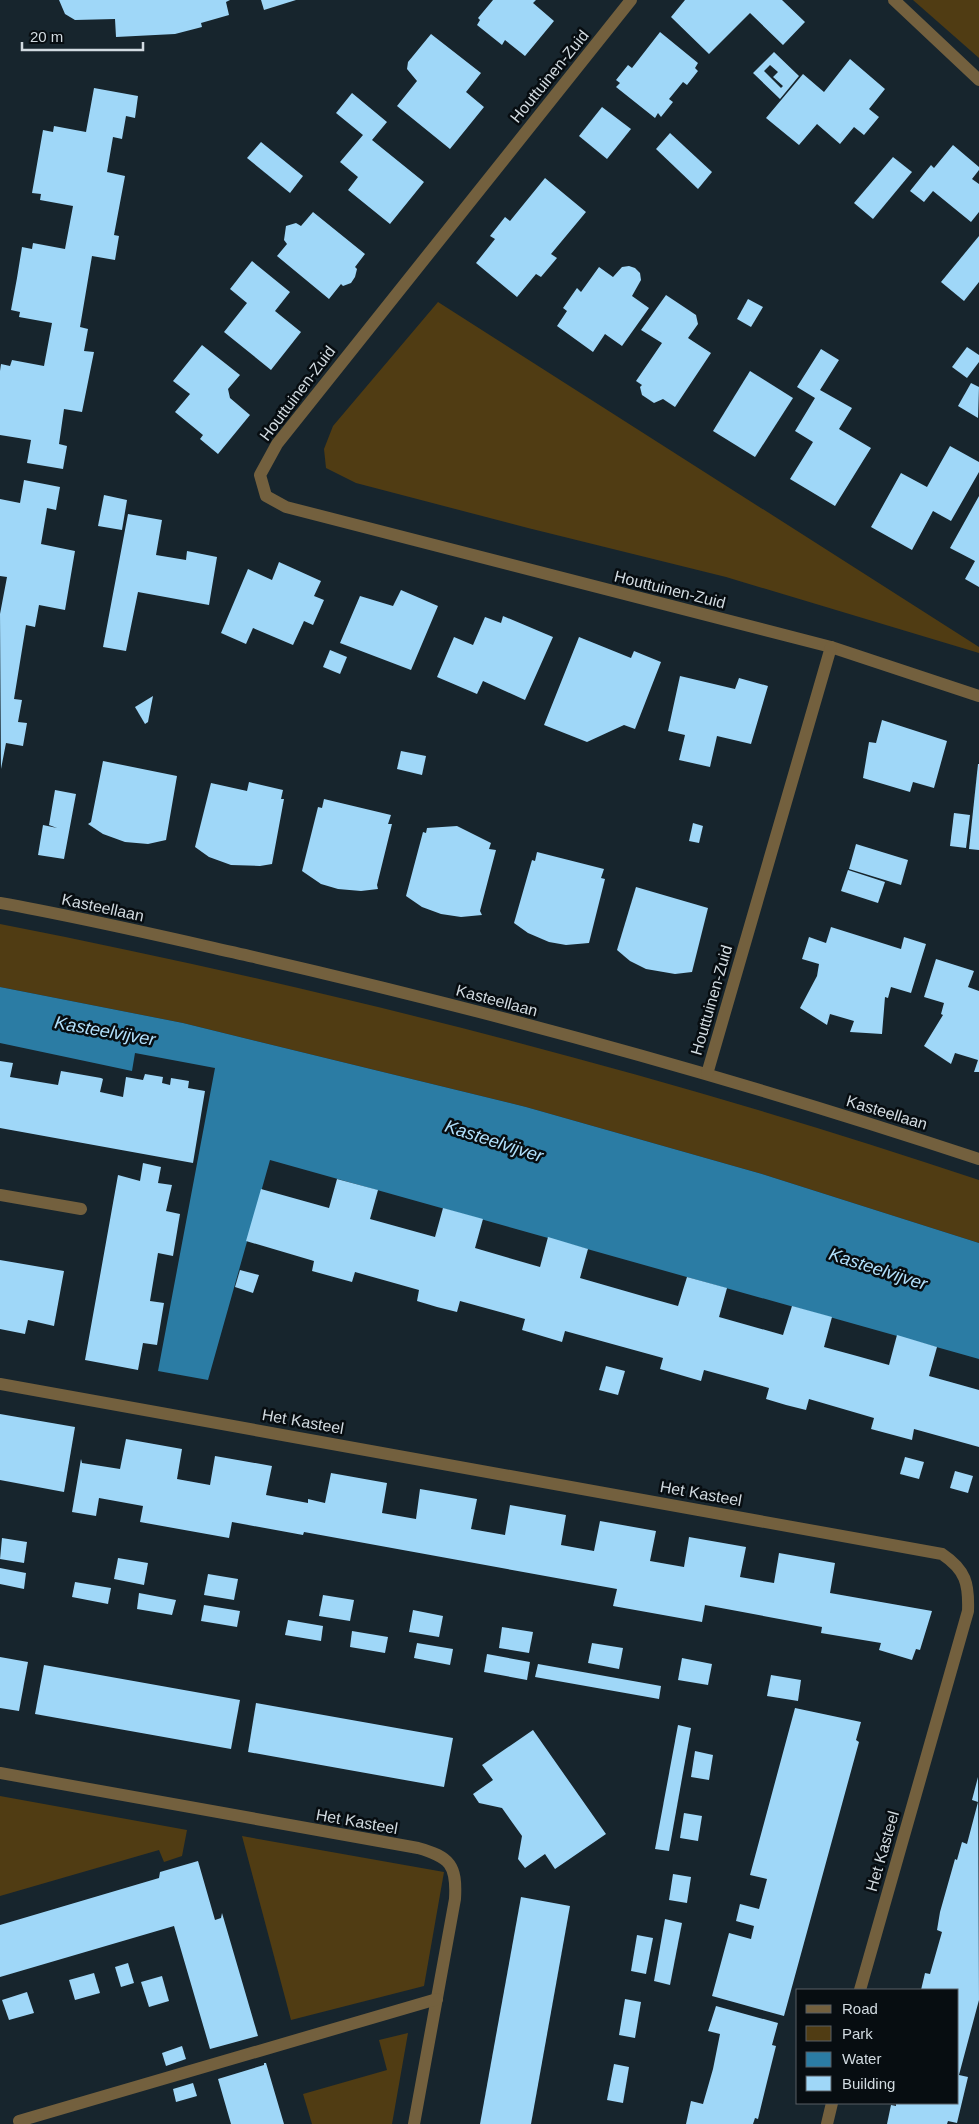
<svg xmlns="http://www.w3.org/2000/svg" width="979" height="2124" font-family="Arial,sans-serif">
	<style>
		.green { fill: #503c13 }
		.water { fill: #2b7ca4 }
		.building { fill: #9fd7f8; fill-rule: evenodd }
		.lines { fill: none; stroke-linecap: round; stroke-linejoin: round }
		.street { stroke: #73603e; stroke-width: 12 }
		.labels { text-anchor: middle; stroke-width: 5; stroke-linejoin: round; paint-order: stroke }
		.street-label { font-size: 16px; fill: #d2dbe1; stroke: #070d11 }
		.water-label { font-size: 18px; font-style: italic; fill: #b2e0fc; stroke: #070d11 }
	</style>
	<rect width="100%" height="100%" fill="#17252d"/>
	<g class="green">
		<path d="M913 0H979V58Z"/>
		<path d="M438 302 979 647V653L726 577 528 528 356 483 326 468 324 449 333 426Z"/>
		<path d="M0 924C331 989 659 1073 979 1180V1243L762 1174 526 1107 183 1023 0 987Z"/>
		<path d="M0 1796 187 1830 182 1856 164 1862 159 1850 0 1896Z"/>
		<path d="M242 1836 444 1872 424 1986 291 2020Z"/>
		<path d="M408 2033 392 2124H312L303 2094 387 2070 379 2040Z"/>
	</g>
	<path class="water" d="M0 987 183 1023 526 1107 762 1174 979 1243V1359L270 1160 208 1380 158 1371 215 1068 135 1053 132 1071 0 1043Z"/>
	<g class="building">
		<path d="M59 0H230L226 2 229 15 201 23 202 27 175 34 116 37 115 19 75 20 65 14Z"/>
		<path d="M261 0H296L264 10Z"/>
		<path d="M493 0H536L533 3 554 21 525 56 505 40 502 45 477 25 480 20 478 18Z"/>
		<path d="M685 0H782L805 22 783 45 750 13 709 54 671 17Z"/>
		<path d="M660 32 698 63 695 68 698 71 687 85 683 82 669 99 673 102 661 117 658 113 655 118 616 87 620 83 616 80 628 65 632 68Z"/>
		<path d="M431 34 481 73 466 92 484 107 450 149 397 106 417 81 407 69 408 62Z"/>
		<path d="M774 52 799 76 780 99 753 73ZM770 65 778 72 773 77 783 86 781 88 764 71Z"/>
		<path d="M850 59 885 89 869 109 879 117 864 135 854 127 840 144 817 124 799 145 766 118 803 74 824 92Z"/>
		<path d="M94 88 138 96 135 118 126 116 122 139 113 137 107 172 125 176 114 235 119 236 115 260 92 256 80 327 88 329 84 351 94 352 82 412 64 409 59 444 67 446 63 469 27 463 31 440 0 435V371L1 364 10 366 12 360 44 366 52 323 19 317 20 312 11 310 17 278 22 247 32 249 33 243 65 249 73 206 40 200 41 194 32 193 43 130 53 132 54 126 86 132Z"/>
		<path d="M352 93 387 122 372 140 424 182 390 224 348 190 358 177 340 162 363 135 336 113Z"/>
		<path d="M602 107 631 129 607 159 579 136Z"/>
		<path d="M670 133 712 172 698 189 656 149Z"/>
		<path d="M261 142 303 176 290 193 247 158Z"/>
		<path d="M953 145 979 167V170L972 179 979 184V212L971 222 933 191 924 202 910 191 931 165 934 168Z"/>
		<path d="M893 157 912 172 873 219 854 203Z"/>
		<path d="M545 178 586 212 551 254 557 258 541 277 536 274 517 297 476 263 495 239 490 236 505 217 510 221Z"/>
		<path d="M313 212 365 254 355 267 357 269 355 277 351 283 343 286 341 284 329 299 277 256 287 244 284 240 286 226 296 223 301 226Z"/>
		<path d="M979 236V282L964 301 941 282Z"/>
		<path d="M252 261 290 292 275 311 301 332 271 370 224 332 247 303 230 289Z"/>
		<path d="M629 266 635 268 640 273 641 280 632 296 649 308 622 346 605 334 593 352 557 326 567 311 563 308 577 288 581 292 599 267 613 277 622 267Z"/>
		<path d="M666 295 696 315 698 324 688 338 711 353 675 407 663 399 654 403 642 395 640 387 642 385 636 381 662 343 641 330Z"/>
		<path d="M748 299 763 307 751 327 737 319Z"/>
		<path d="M202 345 240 375 228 389 230 398 250 415 218 454 200 439 203 435 175 412 190 394 173 381Z"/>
		<path d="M967 347 979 355V362L967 378 952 367Z"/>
		<path d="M821 349 839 360 820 390 852 408 839 429 871 448 835 506 790 479 813 442 795 431 815 398 797 387Z"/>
		<path d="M750 371 793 398 755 457 713 431Z"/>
		<path d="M971 383 979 387 978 418 958 406Z"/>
		<path d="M950 446 979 462V472L951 521 933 511 912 550 871 527 901 473 927 487Z"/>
		<path d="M24 480 60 487 56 510 47 508 41 544 75 551 65 610 39 605 35 627 26 625 14 699 22 700 18 722 27 723 23 746 6 743 1 769 0 614 7 577 0 576V499L20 503Z"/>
		<path d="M104 495 127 500 122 530 98 526Z"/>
		<path d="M979 496V587L965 579 975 561 950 548Z"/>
		<path d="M128 514 162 520 156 555 186 560 187 551 217 557 209 605 138 592 126 651 103 647Z"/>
		<path d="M279 562 321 581 314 596 324 600 313 625 304 621 293 645 253 628 246 644 221 633 248 569 272 580Z"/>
		<path d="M401 590 438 606 411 670 340 643 360 596 393 606Z"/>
		<path d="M503 616 553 637 525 700 483 681 477 694 437 677 454 637 473 645 485 617 501 623Z"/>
		<path d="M579 637 631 658 634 651 661 662 635 729 624 725 587 742 544 725Z"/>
		<path d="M330 650 347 657 340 674 323 667Z"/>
		<path d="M680 676 735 689 739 678 768 686 751 744 717 736 710 767 679 760 685 735 668 731Z"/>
		<path d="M153 696 148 722 145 724 135 707Z"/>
		<path d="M882 720 947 741 934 788 913 782 910 792 863 778 869 742 876 743Z"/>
		<path d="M401 751 426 756 422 775 397 769Z"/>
		<path d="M103 761 177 776 166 840 148 844 125 842 103 834 88 824 91 822Z"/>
		<path d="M978 764H979V850L969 849Z"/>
		<path d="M249 782 283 790 281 799H284L272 864 260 866 231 865 209 857 195 847 211 783 247 791Z"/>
		<path d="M55 790 76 794 64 859 38 855 43 825 57 828 49 825Z"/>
		<path d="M324 799 391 815 388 824H392L377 885 378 889 361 891 338 889 321 884 302 871 318 807 322 808Z"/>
		<path d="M954 813 970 815 966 848 950 846Z"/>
		<path d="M693 823 703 826 699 843 689 841Z"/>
		<path d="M457 826 491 843 489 849 496 850 480 911 482 915 461 917 441 914 422 907 406 896 423 832 426 833 427 828Z"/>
		<path d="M856 844 908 860 901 885 849 869Z"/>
		<path d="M537 852 604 869 601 878 605 879 589 943 566 945 549 942 528 933 514 923 532 860 535 861Z"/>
		<path d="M848 870 885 882 878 903 841 891Z"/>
		<path d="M636 887 708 908 692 972 675 974 646 969 630 961 617 950Z"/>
		<path d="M831 927 901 949 904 937 926 944 911 993 891 987 888 998 885 997 882 1034 850 1032 854 1021 830 1014 827 1025 800 1008 817 976 819 964 802 959 809 937 826 943Z"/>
		<path d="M936 959 974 971 968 987 979 991V1072H974L978 1060 955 1053 951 1064 924 1046 943 1015 941 1014 944 1003 924 997Z"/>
		<path d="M0 1061 13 1063 10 1077 58 1085 61 1071 101 1078 103 1079 100 1092 123 1097 126 1077 143 1080 145 1074 163 1077 162 1083 170 1085 171 1078 189 1081 188 1088 205 1091 193 1163 0 1128Z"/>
		<path d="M143 1163 161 1167 158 1183 172 1185 166 1211 180 1214 173 1256 158 1253 150 1301 164 1303 157 1345 143 1343 138 1370 85 1360 118 1175 140 1181Z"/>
		<path d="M337 1179 378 1190 370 1219 435 1237 443 1208 483 1219 475 1248 540 1267 548 1237 588 1249 580 1278 646 1297 678 1306 687 1277 727 1288 719 1317 783 1335 792 1306 832 1317 824 1347 857 1356 889 1365 897 1335 937 1347 929 1376 979 1390V1447L914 1429 912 1440 871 1429 874 1418 809 1399 806 1410 786 1405 766 1399 769 1388 704 1370 701 1381 660 1369 663 1358 565 1331 562 1342 522 1330 525 1319 460 1301 457 1312 437 1307 417 1301 419 1290 355 1272 352 1282 312 1271 314 1261 246 1241 261 1189 329 1208Z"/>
		<path d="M0 1260 64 1271 54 1326 28 1320 25 1334 0 1329Z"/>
		<path d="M240 1270 259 1275 253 1293 235 1287Z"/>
		<path d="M606 1366 625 1371 618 1395 599 1390Z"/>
		<path d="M0 1414 75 1427 64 1492 0 1480Z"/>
		<path d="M126 1439 182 1449 177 1479 210 1485 215 1456 272 1466 266 1495 308 1503V1499L325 1503 331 1473 387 1483 382 1513 416 1519 420 1489 449 1494 477 1499 471 1529 505 1535 510 1505 566 1515 561 1545 594 1551 600 1521 656 1531 650 1561 684 1567 689 1537 746 1547 740 1577 774 1583 779 1553 835 1563 830 1593 932 1611 920 1650 916 1649 912 1660 879 1650 881 1643 821 1633 822 1627 705 1605 702 1622 613 1606 617 1589 304 1532 303 1535 232 1522 229 1538 140 1522 143 1506 99 1498 96 1516 72 1512 81 1459 82 1463 120 1469Z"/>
		<path d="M905 1457 924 1462 919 1479 900 1474Z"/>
		<path d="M955 1471 973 1476 968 1493 950 1488Z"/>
		<path d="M2 1538 27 1542 24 1563 0 1559Z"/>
		<path d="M118 1558 148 1563 144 1585 114 1579Z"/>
		<path d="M0 1568 26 1573 24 1589 0 1584Z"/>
		<path d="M208 1574 238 1579 234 1600 204 1595Z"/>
		<path d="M75 1582 111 1588 108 1604 72 1597Z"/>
		<path d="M139 1593 176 1600 172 1615 137 1609Z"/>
		<path d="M323 1595 354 1600 350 1621 319 1616Z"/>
		<path d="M204 1605 240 1611 237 1627 201 1621Z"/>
		<path d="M413 1610 443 1616 439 1637 409 1632Z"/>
		<path d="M288 1620 323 1626 321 1641 285 1635Z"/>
		<path d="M502 1627 533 1632 529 1653 499 1648Z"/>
		<path d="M352 1631 388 1637 385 1653 350 1647Z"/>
		<path d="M417 1643 453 1649 450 1665 414 1658Z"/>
		<path d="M592 1643 623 1648 619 1669 588 1663Z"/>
		<path d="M487 1654 530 1662 527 1680 484 1672Z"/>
		<path d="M0 1657 28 1662 19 1711 0 1708Z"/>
		<path d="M682 1658 712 1664 708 1685 678 1680Z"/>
		<path d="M538 1664 661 1686 659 1699 535 1677Z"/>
		<path d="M44 1665 240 1700 231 1749 35 1714Z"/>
		<path d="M771 1675 801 1680 798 1701 767 1696Z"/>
		<path d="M256 1703 453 1738 444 1787 248 1752Z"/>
		<path d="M795 1708 861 1722 856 1740 859 1742 784 2016 712 1996 729 1933 751 1939 754 1926 736 1921 740 1904 759 1909 767 1879 750 1875Z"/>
		<path d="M678 1725 691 1728 669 1851 655 1849Z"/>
		<path d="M533 1730 606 1834 555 1869 545 1854 525 1868 518 1859 522 1836 502 1808 479 1803 473 1794 493 1780 482 1765Z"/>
		<path d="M695 1751 713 1755 709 1780 691 1777Z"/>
		<path d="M978 1777 979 2000 959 2075 968 2077 957 2123 948 2121 947 2124H887L891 2105 896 2106V2103H958V1990H921L925 1973 930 1974 942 1932 937 1930 940 1912 955 1859 957 1860 962 1842 967 1844 978 1802 972 1800Z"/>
		<path d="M684 1813 702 1816 698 1841 680 1838Z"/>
		<path d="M198 1861 215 1920 221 1918 222 1913 258 2036 210 2049 174 1926 0 1977V1925L159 1878 160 1872Z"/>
		<path d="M673 1874 691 1877 687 1903 669 1900Z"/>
		<path d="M521 1897 570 1906 531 2124H480Z"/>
		<path d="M665 1919 682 1923 670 1985 654 1981Z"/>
		<path d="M637 1935 653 1938 646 1974 631 1971Z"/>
		<path d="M128 1963 134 1983 121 1987 115 1967Z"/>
		<path d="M94 1973 100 1993 75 2000 69 1980Z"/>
		<path d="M162 1976 169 2001 149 2007 141 1982Z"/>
		<path d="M27 1992 34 2013 9 2020 2 2000Z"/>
		<path d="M625 1999 641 2002 635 2038 619 2035Z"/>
		<path d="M716 2006 778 2023 772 2045 776 2046 767 2082 758 2119 755 2118 753 2124H686L691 2101 703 2104 713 2069 720 2034 708 2031Z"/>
		<path d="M182 2046 186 2059 166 2066 162 2053Z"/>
		<path d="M264 2063H266L284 2124H231L218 2079 264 2065Z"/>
		<path d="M614 2064 629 2067 623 2103 607 2100Z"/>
		<path d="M193 2083 197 2096 176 2102 173 2089Z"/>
	</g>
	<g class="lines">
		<g class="street">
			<path d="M631 0 277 444 260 475 266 496 286 507 831 647 979 696"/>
			<path d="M894 0 979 80"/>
			<path d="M0 903C85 918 169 938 254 957 498 1013 741 1080 979 1159"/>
			<path d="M707 1074 831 647"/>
			<path d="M0 1195 81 1209"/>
			<path d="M0 1384 942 1554C966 1570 969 1584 968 1611L860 1990"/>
			<path d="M0 1773 418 1848C450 1857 457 1865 455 1899L414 2124"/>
			<path d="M19 2121 437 1999"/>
			<path d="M827 2124 832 2103"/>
		</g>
	</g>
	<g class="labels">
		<g class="street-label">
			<text transform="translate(549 76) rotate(-51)" y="6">Houttuinen-Zuid</text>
			<text transform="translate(297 393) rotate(-53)" y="6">Houttuinen-Zuid</text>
			<text transform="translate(670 589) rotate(14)" y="6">Houttuinen-Zuid</text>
			<text transform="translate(103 907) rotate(12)" y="6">Kasteellaan</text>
			<text transform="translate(497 1000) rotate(15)" y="6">Kasteellaan</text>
			<text transform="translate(711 1000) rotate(-74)" y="6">Houttuinen-Zuid</text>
			<text transform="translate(887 1112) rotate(17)" y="6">Kasteellaan</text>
			<text transform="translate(303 1421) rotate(10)" y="6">Het Kasteel</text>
			<text transform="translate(701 1493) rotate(10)" y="6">Het Kasteel</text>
			<text transform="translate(357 1821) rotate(10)" y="6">Het Kasteel</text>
			<text transform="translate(882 1851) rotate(-74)" y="6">Het Kasteel</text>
		</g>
		<g class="water-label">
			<text transform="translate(105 1031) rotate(10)" y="6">Kasteelvijver</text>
			<text transform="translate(494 1141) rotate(18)" y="6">Kasteelvijver</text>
			<text transform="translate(878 1269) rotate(18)" y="6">Kasteelvijver</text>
		</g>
	</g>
	<rect x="796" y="1989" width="162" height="115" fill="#070d11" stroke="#585f64"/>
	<rect x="806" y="2005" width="25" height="8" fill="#73603e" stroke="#585f64"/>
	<text x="842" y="2014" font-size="15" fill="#d2dbe1">Road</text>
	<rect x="806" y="2026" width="25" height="15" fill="#503c13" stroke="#585f64"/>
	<text x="842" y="2039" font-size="15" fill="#d2dbe1">Park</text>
	<rect x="806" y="2052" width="25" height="15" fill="#2b7ca4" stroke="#585f64"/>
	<text x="842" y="2064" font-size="15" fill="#d2dbe1">Water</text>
	<rect x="806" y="2076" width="25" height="15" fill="#9fd7f8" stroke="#585f64"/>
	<text x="842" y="2089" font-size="15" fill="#d2dbe1">Building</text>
	<path d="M22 42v8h121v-8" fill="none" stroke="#d2dbe1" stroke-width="2.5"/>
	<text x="30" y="42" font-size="15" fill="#d2dbe1" stroke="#070d11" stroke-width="4" paint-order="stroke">20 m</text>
</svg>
